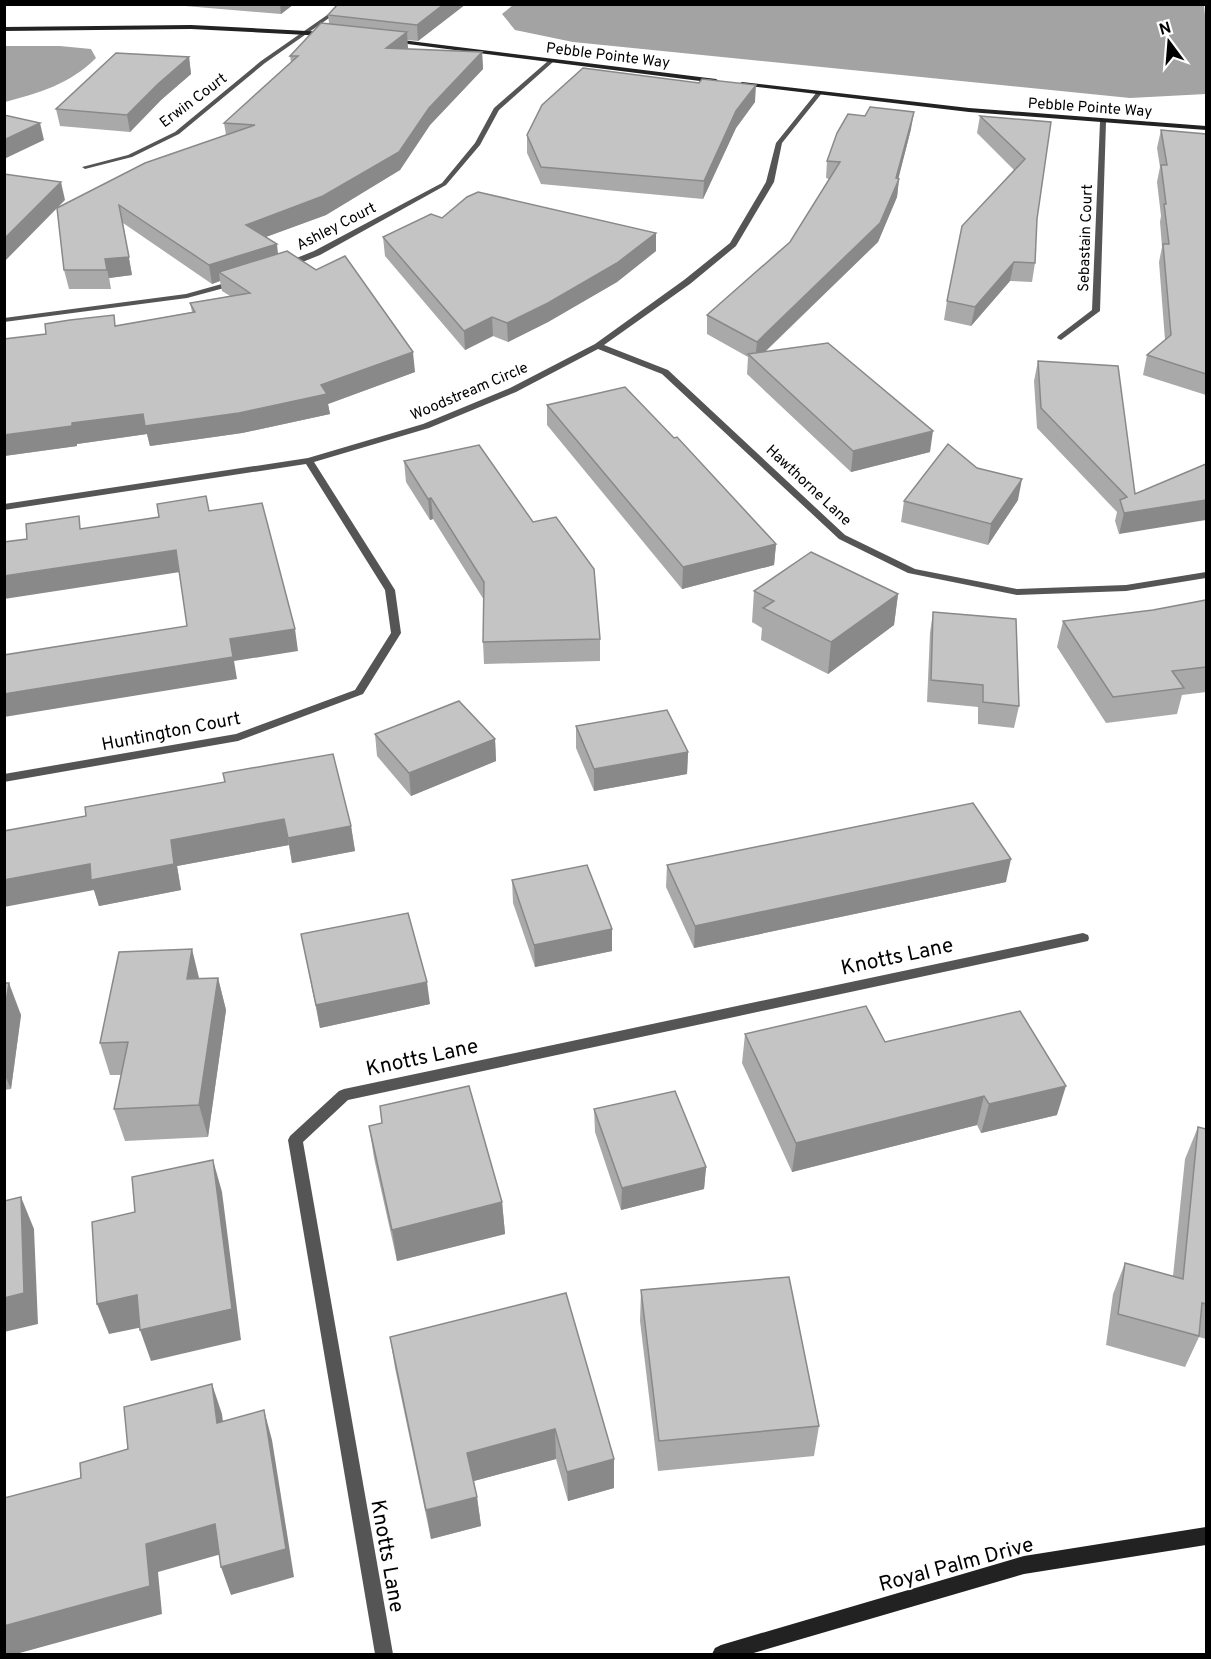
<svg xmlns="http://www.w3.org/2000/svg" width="1211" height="1659" font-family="Overpass,sans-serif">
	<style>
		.water { fill: #a3a3a3 }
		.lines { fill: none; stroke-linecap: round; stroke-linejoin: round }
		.street { fill: #555; fill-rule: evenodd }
		.secondary { fill: #222; fill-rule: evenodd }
		.wall { fill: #a9a9a9 }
		.shaded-wall { fill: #898989 }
		.building { fill: #c4c4c4; stroke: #898989; stroke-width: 1.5 }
		.labels { text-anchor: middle; stroke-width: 4.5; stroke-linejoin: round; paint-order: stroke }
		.far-street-label { font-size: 15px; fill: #000; stroke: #fff }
		.street-label { font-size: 18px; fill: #000; stroke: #fff }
		.near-street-label { font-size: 21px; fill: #000; stroke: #fff }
	</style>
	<rect width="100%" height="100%" fill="#fff"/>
	<g class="water">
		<path d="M513 5H1204L1206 25V94L1130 98 573 42 515 30 502 14Z"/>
		<path d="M5 46H60L91 49 96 58C70 84 39 93 5 102Z"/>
	</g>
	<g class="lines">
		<g class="street">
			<path d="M343 4H349L265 63 179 134 132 157 85 169 82 167 128 155 175 132 261 61Z"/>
			<path d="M548 61 553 62 499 110 480 145 446 185 320 255 290 267H284V263L314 251 442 183 475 143 494 108Z"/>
			<path d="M817 92 822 93 782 143 774 182 736 246 690 284 604 345 668 370 845 535 915 569 1017 589 1126 585 1206 572V578L1126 591 1017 595 908 573 839 539 662 374 598 349 516 392 429 428 314 462 395 590 401 633 363 694 238 741 4 782V774L236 734 355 690 391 633 385 590 306 464 4 510V504L308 458 423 424 510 388 595 344 684 280 730 243 766 182 776 143Z"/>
			<path d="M1103 120 1106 122 1100 311 1061 340 1057 338 1058 336 1092 310 1100 122Z"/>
			<path d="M236 280H239V284L187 298 4 322V318L186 294Z"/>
			<path d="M1083 933 1088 935 1089 938 1088 941 348 1100 303 1142 393 1654H375L288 1140 290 1136 339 1091 344 1089Z"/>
		</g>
		<g class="secondary">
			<path d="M191 25 326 32 329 34 326 36 191 29 4 31V27Z"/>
			<path d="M394 39 716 79 719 81 716 83 392 42Z"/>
			<path d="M742 82 969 108 1206 126V130L969 112 740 85 739 84Z"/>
			<path d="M1206 1527V1545L1024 1574 750 1654H712L715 1648 721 1645 1024 1556Z"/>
		</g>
	</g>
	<g class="wall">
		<path d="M184 4H294L281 14 185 6Z"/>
		<path d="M466 4 418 41 407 40V49L482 52 483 69 430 125 400 170 326 215 266 237 278 254 415 372 328 404 330 414 242 433 150 446 147 434 77 444V446L4 456 116 326 192 312 190 303 230 296 222 291 220 281 212 284 123 223 132 275 109 278 111 289H69L64 270 57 208 226 135 224 123 291 62 290 56 329 23 328 15Z"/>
		<path d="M189 57 191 74 161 100 130 132 60 126 56 109Z"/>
		<path d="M755 102 736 128 703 199 541 184 527 153V135Z"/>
		<path d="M980 116 1051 122 1037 219 1035 263 1032 282 1010 281 971 326 944 320 947 301 1014 170 977 133Z"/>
		<path d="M911 129 898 179H899L897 197 878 242 765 352 930 452 851 472 747 374 748 357 707 334V315L790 242 829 179 826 178 827 161Z"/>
		<path d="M1161 130 1206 134V395L1143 375 1147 355 1165 340 1159 262 1162 247 1160 222 1161 216 1157 182 1160 167 1157 148Z"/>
		<path d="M442 218 656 251 617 282 548 322 508 342 493 336 465 350 385 256 383 237Z"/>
		<path d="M1038 361 1135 494 1119 534 1115 521 1117 512 1037 428 1034 381Z"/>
		<path d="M547 405 674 438 776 544 774 565 682 589 547 425Z"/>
		<path d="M404 461 600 639V661L484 664 483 642 484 600 433 519 430 520 406 482Z"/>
		<path d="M977 468 1018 500 988 545 901 522 904 501Z"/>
		<path d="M754 591 898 594 894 625 828 674 761 640 762 628 752 622Z"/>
		<path d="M1206 600V692L1182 695 1177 714 1106 723 1057 647 1063 621 1153 610Z"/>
		<path d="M933 612 1019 706 1014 728 978 724V707L927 702 930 633Z"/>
		<path d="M576 726 688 752 687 774 594 791 576 748Z"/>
		<path d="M375 734 495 739 496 761 411 796 377 756Z"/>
		<path d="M351 826 355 851 292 863 289 845 177 866 181 890 99 906 94 890 4 831Z"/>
		<path d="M667 865 1006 882 694 948 666 887Z"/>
		<path d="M512 880 612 929V951L535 967 513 903Z"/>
		<path d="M301 934 430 1004 320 1028Z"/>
		<path d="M218 978 226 1010 208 1137 125 1141 114 1109 121 1075H110L100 1043 199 979Z"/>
		<path d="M4 983 21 1015 11 1089 4 1090Z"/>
		<path d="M745 1034 885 1042 1057 1115 981 1133 977 1125 792 1172 742 1063Z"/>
		<path d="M594 1109 706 1167 704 1189 621 1210 595 1132Z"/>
		<path d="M369 1126 502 1202 505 1234 397 1261 374 1158Z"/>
		<path d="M1198 1127 1206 1129V1339L1199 1337 1185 1367 1106 1345 1113 1294 1125 1263 1173 1276 1185 1159Z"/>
		<path d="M641 1290 819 1426 814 1456 658 1471 640 1321Z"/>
		<path d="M390 1337 614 1459V1488L568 1501 556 1459 474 1481 477 1497 481 1526 431 1539 395 1368Z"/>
	</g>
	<g class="shaded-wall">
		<path d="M280 4H294L281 14Z"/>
		<path d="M444 4H466L418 41 417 25Z"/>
		<path d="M407 32 408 48 388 64 386 48Z"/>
		<path d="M482 52 483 69 430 125 400 170 326 215 249 243 246 225 429 108Z"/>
		<path d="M189 57 191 74 161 100 130 132 127 115 158 84Z"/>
		<path d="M756 85 755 102 736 128 703 199 704 181 736 111Z"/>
		<path d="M914 112 911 129 897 184 899 179 897 197 878 242 755 361 757 342 896 178Z"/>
		<path d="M40 123 44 140 4 159V140Z"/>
		<path d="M61 182 65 200 4 262V239Z"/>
		<path d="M119 205 132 275 109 278 111 289 105 259Z"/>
		<path d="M656 233V251L617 282 548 322 508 342 507 323Z"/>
		<path d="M277 244 279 263 219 272 220 281 212 284 209 265Z"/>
		<path d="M1014 262 1010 281 971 326 975 307Z"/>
		<path d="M492 317 493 336 465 350 464 331Z"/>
		<path d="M413 352 415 372 328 404 330 414 242 433 150 446 147 434 77 444V446L4 456V435L72 423 321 385Z"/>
		<path d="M933 431 930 452 851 472 853 451Z"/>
		<path d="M1022 479 1018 500 988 545 991 524Z"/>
		<path d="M431 498 433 519 430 520 428 499Z"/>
		<path d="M1206 500V520L1119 534 1124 513Z"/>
		<path d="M776 544 774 565 682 589 683 567Z"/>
		<path d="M176 550 180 572 4 599V576Z"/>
		<path d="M898 594 894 625 828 674 831 642Z"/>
		<path d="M295 629 298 651 234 661 237 679 4 717V694L230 639Z"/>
		<path d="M495 739 496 761 411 796 409 773Z"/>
		<path d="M688 752 687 774 594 791V769Z"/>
		<path d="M284 819 289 845 177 866 181 890 99 906 94 890 4 907V880L171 840Z"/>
		<path d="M351 826 355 851 292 863 288 838Z"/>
		<path d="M1011 859 1006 882 694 948 695 926Z"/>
		<path d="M612 929V951L535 967 534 945Z"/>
		<path d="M192 949 200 982 187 979Z"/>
		<path d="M218 978 226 1010 208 1137 199 1105Z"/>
		<path d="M427 982 430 1004 320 1028 316 1005Z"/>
		<path d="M9 983 21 1015 11 1089 4 1073V1015Z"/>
		<path d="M1066 1086 1057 1115 981 1133 989 1104Z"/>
		<path d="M984 1096 977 1125 792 1172 796 1143Z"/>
		<path d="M213 1160 222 1192 241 1340 151 1361 140 1330Z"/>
		<path d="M706 1167 704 1189 621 1210 622 1188Z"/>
		<path d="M21 1197 34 1229 38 1324 4 1332V1298Z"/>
		<path d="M502 1202 505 1234 397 1261 392 1230Z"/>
		<path d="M137 1295 148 1326 109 1334 97 1304Z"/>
		<path d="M212 1384 222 1414 227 1453 217 1423Z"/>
		<path d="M264 1410 272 1440 294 1577 231 1595 221 1567Z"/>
		<path d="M555 1429 556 1459 470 1482 467 1453Z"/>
		<path d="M614 1459V1488L568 1501 567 1472Z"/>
		<path d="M477 1497 481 1526 431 1539 426 1510Z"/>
		<path d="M215 1524 225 1553 158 1572 162 1614 16 1654H4V1626L146 1544Z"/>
	</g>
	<g class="building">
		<path d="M338 4H444L417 25 328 15Z"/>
		<path d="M321 23 407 32 386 48 482 52 429 108 399 152 323 196 246 225 277 244 209 265 119 205 129 257 105 259 107 270H64L57 208 145 163 255 125 224 123 298 56H290Z"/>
		<path d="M116 53 189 57 158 84 127 115 56 109Z"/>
		<path d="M583 68 699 83 702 79 756 85 736 111 704 181 541 167 527 135 542 105Z"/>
		<path d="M870 107 914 112 896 178 899 179 880 223 757 342 707 315 790 242 840 162 827 161 837 133 848 114 865 116Z"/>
		<path d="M4 115 40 123 4 140Z"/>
		<path d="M980 116 1051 122 1037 219 1035 263 1014 262 975 307 947 301 962 226 1025 159Z"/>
		<path d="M1161 130 1206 134V374L1147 355 1171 335 1163 244H1169L1164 204H1166L1161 165H1167Z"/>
		<path d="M4 174 61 182 4 239Z"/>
		<path d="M478 192 656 233 617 263 548 303 507 323 492 317 464 331 383 237 431 214 442 218 467 197Z"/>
		<path d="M287 251 316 270 345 256 413 352 321 385 327 394 239 413 145 426 143 414 72 423V426L4 435V339L46 334 45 324 70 320 114 315 115 326 195 312 190 303 250 293 219 272Z"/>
		<path d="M828 343 933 431 853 451 748 354Z"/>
		<path d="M1038 361 1118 366 1135 494 1206 464V500L1124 513 1120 500 1127 497 1041 408Z"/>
		<path d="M625 387 674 438 677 437 776 544 683 567 547 405Z"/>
		<path d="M948 444 977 468 1022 479 991 524 904 501Z"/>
		<path d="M479 445 533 522 556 517 594 569 600 639 483 642 484 582 431 498 428 499 404 461Z"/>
		<path d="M206 496 209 511 262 503 295 629 230 639 233 657 4 694V655L187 626 176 550 4 576V542L27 539 26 524 79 516 80 529 159 517 157 504Z"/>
		<path d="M811 552 898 594 831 642 763 608 774 601 754 591Z"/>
		<path d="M1206 600V667L1172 671 1184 688 1113 697 1063 621 1153 610Z"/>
		<path d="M933 612 1016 619 1019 706 983 702V685L931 680Z"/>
		<path d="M459 701 495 739 409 773 375 734Z"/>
		<path d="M667 710 688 752 594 769 576 726Z"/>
		<path d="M333 754 351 826 288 838 284 819 171 840 174 864 91 880 90 864 4 880V831L86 816 85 807 225 782 223 773Z"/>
		<path d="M973 803 1011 859 695 926 667 865Z"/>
		<path d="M587 865 612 929 534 945 512 880Z"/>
		<path d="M408 913 427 982 316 1005 301 934Z"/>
		<path d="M192 949 187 979 218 978 199 1105 114 1109 128 1042 100 1043 119 952Z"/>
		<path d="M4 983H9L4 1015Z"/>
		<path d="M866 1006 885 1042 1020 1011 1066 1086 989 1104 984 1096 796 1143 745 1034Z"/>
		<path d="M469 1086 502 1202 392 1230 369 1126 382 1123 380 1106Z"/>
		<path d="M675 1091 706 1167 622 1188 594 1109Z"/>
		<path d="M1198 1127 1206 1129V1304L1202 1303 1199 1336 1118 1314 1125 1263 1183 1279Z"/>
		<path d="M213 1160 232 1309 140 1330 137 1295 97 1304 92 1222 135 1212 132 1177Z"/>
		<path d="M21 1197 24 1293 4 1298V1201Z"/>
		<path d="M789 1277 819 1426 659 1441 641 1290Z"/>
		<path d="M566 1293 614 1459 567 1472 555 1429 467 1453 477 1497 426 1510 390 1337Z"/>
		<path d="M212 1384 217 1423 264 1410 286 1549 221 1567 215 1524 146 1544 150 1586 4 1626V1498L81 1478 80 1463 128 1449 124 1407Z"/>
	</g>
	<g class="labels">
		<g class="far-street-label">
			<text transform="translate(608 55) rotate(7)" y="5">Pebble Pointe Way</text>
			<text transform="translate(193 100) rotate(-37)" y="5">Erwin Court</text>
			<text transform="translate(1090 107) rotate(4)" y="5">Pebble Pointe Way</text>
			<text transform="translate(336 226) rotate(-27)" y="5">Ashley Court</text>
			<text transform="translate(1085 238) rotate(-88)" y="5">Sebastain Court</text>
			<text transform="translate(469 391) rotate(-23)" y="5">Woodstream Circle</text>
			<text transform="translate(809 485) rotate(43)" y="5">Hawthorne Lane</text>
		</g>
		<g class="street-label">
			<text transform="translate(171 731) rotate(-11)" y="6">Huntington Court</text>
		</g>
		<g class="near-street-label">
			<text transform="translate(897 956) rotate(-12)" y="7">Knotts Lane</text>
			<text transform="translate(422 1057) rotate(-12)" y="7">Knotts Lane</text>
			<text transform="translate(388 1556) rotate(80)" y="7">Knotts Lane</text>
			<text transform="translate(956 1564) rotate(-15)" y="7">Royal Palm Drive</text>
		</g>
	</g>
	<rect width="1211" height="1659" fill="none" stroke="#000000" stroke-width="12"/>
	<g transform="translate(1169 42) rotate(344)" stroke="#ffffff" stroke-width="4.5" paint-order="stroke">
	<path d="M0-4.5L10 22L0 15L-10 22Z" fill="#000000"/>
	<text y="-9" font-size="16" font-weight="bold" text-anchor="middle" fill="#000000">N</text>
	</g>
</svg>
